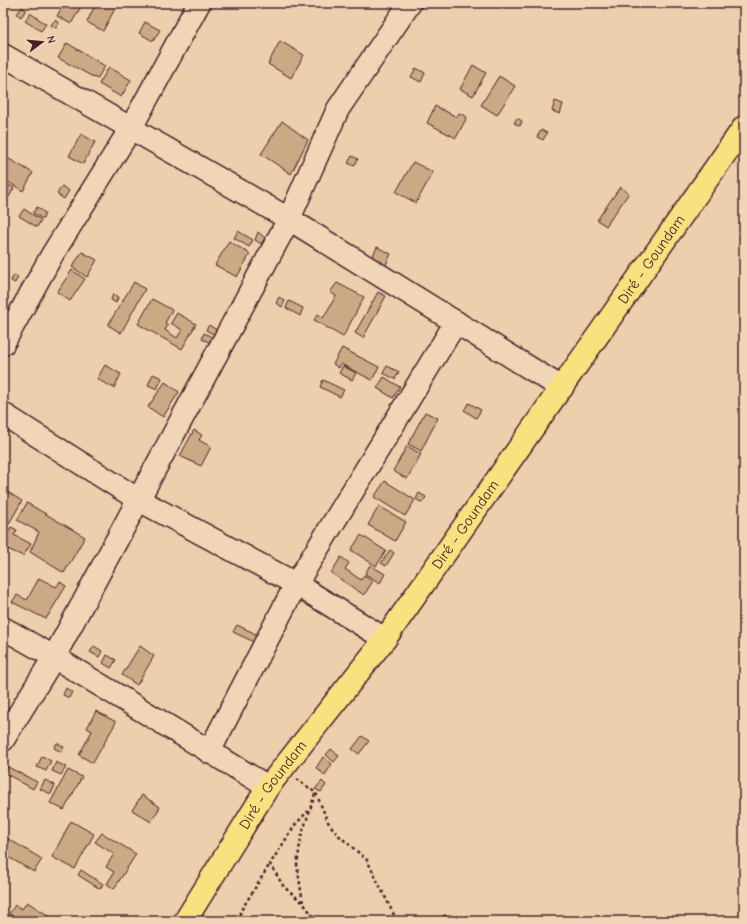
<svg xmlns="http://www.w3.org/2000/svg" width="747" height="924" font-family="'Comic Neue',sans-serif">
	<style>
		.building { fill: #cba984; stroke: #4a1f2b }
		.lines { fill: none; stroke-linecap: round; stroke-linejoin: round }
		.minor-casing { stroke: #4a1f2b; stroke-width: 25 }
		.major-casing { stroke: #4a1f2b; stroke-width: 25 }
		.path { stroke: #4a1f2b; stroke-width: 2.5; stroke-dasharray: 3 3; stroke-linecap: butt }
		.minor { stroke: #f0d6b7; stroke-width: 22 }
		.major { stroke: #fae180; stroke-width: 22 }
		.labels { text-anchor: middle; stroke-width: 3.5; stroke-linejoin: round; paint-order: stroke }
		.street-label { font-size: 15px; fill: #4a1f2b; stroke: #f0d6b7 }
	</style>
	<rect width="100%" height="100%" fill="#ecd0ad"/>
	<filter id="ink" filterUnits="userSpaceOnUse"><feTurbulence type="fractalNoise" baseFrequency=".025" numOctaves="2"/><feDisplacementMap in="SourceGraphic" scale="8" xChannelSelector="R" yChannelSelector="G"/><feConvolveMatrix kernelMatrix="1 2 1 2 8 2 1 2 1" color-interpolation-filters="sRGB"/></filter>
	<g filter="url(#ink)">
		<g class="building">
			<path d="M64 3H79L82 5 71 24 57 16Z"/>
			<path d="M96 3H109L116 7 103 31 87 22Z"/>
			<path d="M22 7 26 10 21 17 17 14Z"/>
			<path d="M30 13 46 24 41 31 25 21Z"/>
			<path d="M55 20 59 23 56 28 51 25Z"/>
			<path d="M145 22 160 30 153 41 139 33Z"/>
			<path d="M280 41 304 55 291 78 268 64Z"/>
			<path d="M67 43 105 66 97 79 58 58Z"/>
			<path d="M473 65 486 73 473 96 460 89Z"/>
			<path d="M109 67 131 80 121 97 99 84Z"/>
			<path d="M416 68 425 73 421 82 411 77Z"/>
			<path d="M499 76 515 86 497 115 481 105Z"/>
			<path d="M555 101 563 104 560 114 552 111Z"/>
			<path d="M435 106 457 117 459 113 467 117 456 138 427 123Z"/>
			<path d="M517 118 522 121 520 126 514 123Z"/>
			<path d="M282 121 308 140 291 174 261 154Z"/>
			<path d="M541 130 547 133 543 140 537 137Z"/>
			<path d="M81 134 95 142 83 164 69 156Z"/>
			<path d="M4 156 33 173 23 191 3 179Z"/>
			<path d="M352 156 358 159 354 166 348 163Z"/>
			<path d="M413 162 433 172 416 203 396 192Z"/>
			<path d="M3 182 14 188 9 197 3 193Z"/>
			<path d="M62 186 69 191 64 199 57 194Z"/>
			<path d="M620 187 629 193 606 226 597 220Z"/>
			<path d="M37 207 45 213 43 219 33 213Z"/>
			<path d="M24 209 41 220 37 227 19 216Z"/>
			<path d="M238 231 253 240 249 247 234 238Z"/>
			<path d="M258 232 265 238 261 244 255 240Z"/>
			<path d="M229 241 250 254 237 277 215 265Z"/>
			<path d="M377 247 391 254 382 273 368 266Z"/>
			<path d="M82 252 97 260 87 277 72 267Z"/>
			<path d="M72 270 85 279 70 301 57 292Z"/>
			<path d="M14 275 18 277 15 283 11 281Z"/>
			<path d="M134 282 145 289 121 333 108 325Z"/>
			<path d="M337 283 364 297 343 337 314 320 318 314 323 318 336 296 330 292Z"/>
			<path d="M378 292 386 296 363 338 355 333Z"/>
			<path d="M113 294 118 297 116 303 111 300Z"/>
			<path d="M279 297 285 301 282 307 276 303Z"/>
			<path d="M152 299 172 310 165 323 168 325 165 330 177 338 182 330 171 323 177 313 196 324 182 349 138 324Z"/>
			<path d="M289 301 303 308 300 316 286 308Z"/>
			<path d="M209 325 218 331 215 335 206 330Z"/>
			<path d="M204 333 214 338 211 343 202 339Z"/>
			<path d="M342 348 379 367 372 380 341 364 339 368 333 364Z"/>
			<path d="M105 365 121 374 114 388 97 379Z"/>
			<path d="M343 366 356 373 352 380 339 373Z"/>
			<path d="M387 366 399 372 395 379 383 373Z"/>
			<path d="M153 374 162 378 157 389 148 385Z"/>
			<path d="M384 377 400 387 393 398 377 388Z"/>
			<path d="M323 380 344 390 340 397 320 387Z"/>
			<path d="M165 382 179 392 163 417 148 407Z"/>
			<path d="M469 403 481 410 476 418 464 410Z"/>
			<path d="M425 412 438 418 421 451 408 444Z"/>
			<path d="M194 430 202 435 199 440 211 447 201 466 180 456Z"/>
			<path d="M407 446 421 454 407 479 393 471Z"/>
			<path d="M385 481 415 500 405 516 374 497Z"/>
			<path d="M3 489 22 501 3 534Z"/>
			<path d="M419 493 426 497 422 503 416 499Z"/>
			<path d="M27 503 85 537 64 573 30 552 39 532 17 520Z"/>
			<path d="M379 506 406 522 395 541 368 525Z"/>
			<path d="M11 527 17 530 14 535 31 544 23 556 3 547V542Z"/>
			<path d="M361 535 386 551 376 566 351 550Z"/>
			<path d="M390 550 394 553 386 566 381 563Z"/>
			<path d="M341 557 349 563 345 569 361 580 364 575 373 581 364 595 331 573Z"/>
			<path d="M370 565 385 574 380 583 365 574Z"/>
			<path d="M39 578 56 587 60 582 66 586 46 619 12 602 17 595 27 600Z"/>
			<path d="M237 625 258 635 254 642 233 632Z"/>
			<path d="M94 646 102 651 99 657 90 652Z"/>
			<path d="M140 646 154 656 137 685 122 675Z"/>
			<path d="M107 655 116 660 111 668 103 663Z"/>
			<path d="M66 688 72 692 69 698 63 695Z"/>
			<path d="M96 711 116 722 93 763 79 755 92 731 87 728Z"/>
			<path d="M362 736 369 741 359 754 352 749Z"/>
			<path d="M57 743 64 747 61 752 54 748Z"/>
			<path d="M331 749 339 756 334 762 326 755Z"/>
			<path d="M42 756 51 761 46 771 37 767Z"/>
			<path d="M323 757 332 764 325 775 316 768Z"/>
			<path d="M56 762 66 767 61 775 52 771Z"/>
			<path d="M6 766 37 782 33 789 3 772Z"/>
			<path d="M68 770 82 777 64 810 50 803Z"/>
			<path d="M45 780 55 785 51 794 40 789Z"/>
			<path d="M322 781 326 785 321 792 315 789Z"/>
			<path d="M142 795 160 807 151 822 132 810Z"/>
			<path d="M71 821 94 834 75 869 52 857Z"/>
			<path d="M102 833 136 854 114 889 107 884 114 872 106 867 114 854 95 842Z"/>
			<path d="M5 837 42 859 34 872 3 854Z"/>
			<path d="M81 870 103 884 100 889 78 875Z"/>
			<path d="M27 902 54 919 53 921H21L9 914 15 905 22 909Z"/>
		</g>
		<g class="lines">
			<g class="minor-casing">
				<g id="minor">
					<path d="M3 55 289 219 562 388"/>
					<path d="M3 344 52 255 131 128 199 3"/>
					<path d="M3 414 139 500 296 584 385 639"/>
					<path d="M3 628 54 657 268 787"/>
					<path d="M3 740 54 657 289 219 338 109 410 3"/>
					<path d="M209 752 296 584 456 322"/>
				</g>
			</g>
			<g class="major-casing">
				<g id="major">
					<path id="s1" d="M185 921 268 787 385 639 744 127"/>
				</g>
			</g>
			<g class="path">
				<path d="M297 779 316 793 328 822 337 834 367 860 397 921"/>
				<path d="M315 794 301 837 297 865 303 903 317 921"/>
				<path d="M302 902 284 887 270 864 295 825 308 811"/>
				<path d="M231 921 240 912"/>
				<path d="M241 921 240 912 270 864"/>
				<path d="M432 921C444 914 451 914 463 921"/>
			</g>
			<use href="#minor" class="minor"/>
			<use href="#major" class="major"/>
		</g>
	</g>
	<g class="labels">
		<g class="street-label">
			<text dy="5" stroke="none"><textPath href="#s1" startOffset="810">Diré - Goundam</textPath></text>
			<text dy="5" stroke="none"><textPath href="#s1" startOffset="486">Diré - Goundam</textPath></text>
			<text dy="5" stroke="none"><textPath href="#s1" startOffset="162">Diré - Goundam</textPath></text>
		</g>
	</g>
	<rect width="747" height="924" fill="none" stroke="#f0d6b7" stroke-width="16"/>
	<rect x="8" y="8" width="731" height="908" fill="none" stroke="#4a1f2b" stroke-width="1.5" filter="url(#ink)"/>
	<g transform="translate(42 42) rotate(74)" stroke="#f0d6b7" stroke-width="3" paint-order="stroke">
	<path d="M0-3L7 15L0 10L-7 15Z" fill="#4a1f2b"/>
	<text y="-6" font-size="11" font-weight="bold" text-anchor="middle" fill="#4a1f2b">N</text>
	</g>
</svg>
